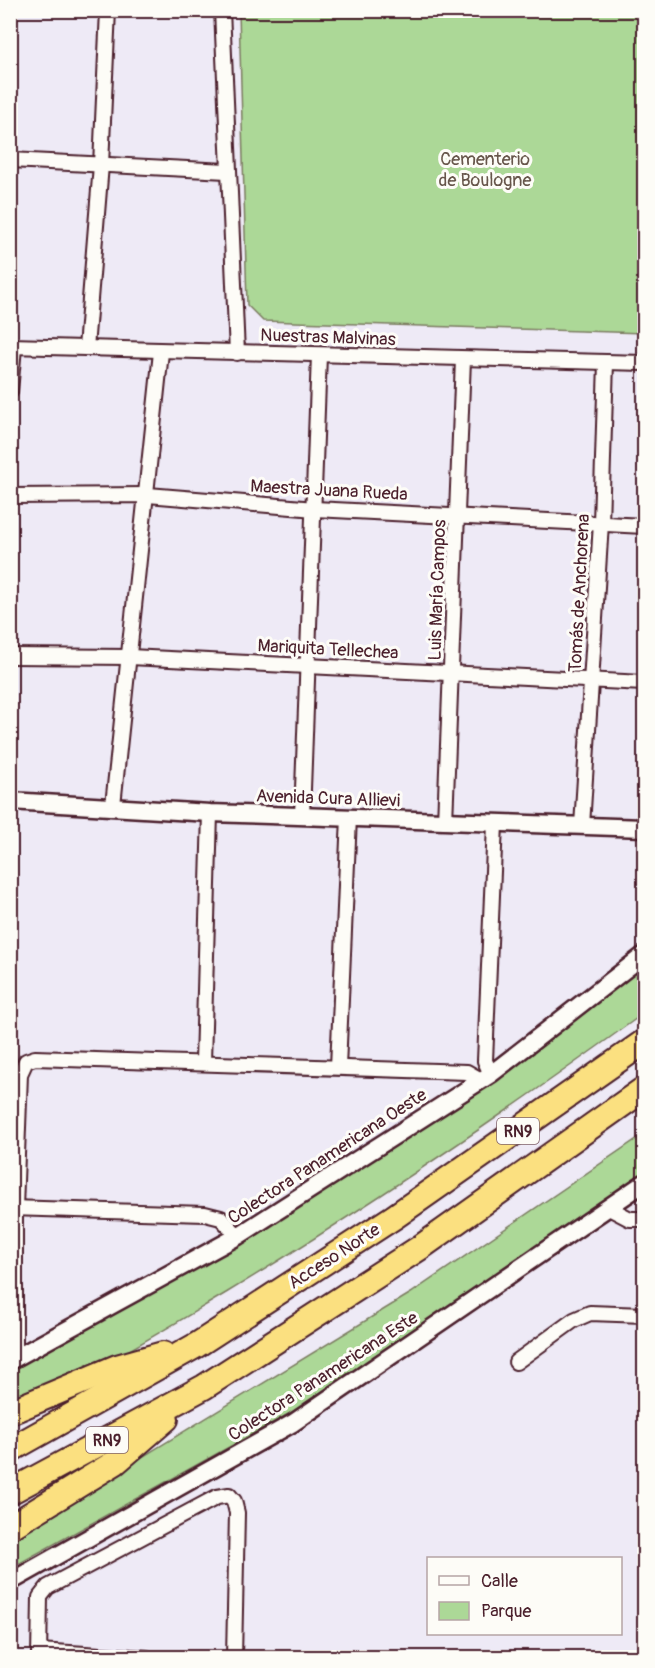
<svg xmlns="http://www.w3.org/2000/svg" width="655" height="1668" font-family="Pangolin,sans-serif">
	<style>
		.green { fill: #acd897; stroke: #7b7c61; stroke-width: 1.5 }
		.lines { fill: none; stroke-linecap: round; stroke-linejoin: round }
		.minor-casing { stroke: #4a1f2b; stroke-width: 18 }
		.tertiary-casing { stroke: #4a1f2b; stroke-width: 21 }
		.motorway-casing { stroke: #4a1f2b; stroke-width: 28 }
		.minor { stroke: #fdfcf7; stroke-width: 14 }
		.tertiary { stroke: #fdfcf7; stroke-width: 16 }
		.motorway { stroke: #fbe080; stroke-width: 24 }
		.labels { text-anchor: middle; stroke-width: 6; stroke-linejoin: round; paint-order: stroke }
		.shield { fill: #fdfcf7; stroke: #806168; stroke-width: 1.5 }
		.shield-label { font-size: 16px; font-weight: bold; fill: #4a1f2b }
		.park-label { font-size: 18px; fill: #67564b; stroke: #fdfcf7 }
		.street-label { font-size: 18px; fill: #4a1f2b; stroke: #fdfcf7 }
	</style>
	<rect width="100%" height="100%" fill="#eeeaf6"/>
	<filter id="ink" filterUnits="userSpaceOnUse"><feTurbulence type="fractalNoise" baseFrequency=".0167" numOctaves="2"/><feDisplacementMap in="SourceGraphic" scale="12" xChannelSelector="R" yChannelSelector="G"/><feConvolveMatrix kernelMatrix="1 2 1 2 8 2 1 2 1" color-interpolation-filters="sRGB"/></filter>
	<g filter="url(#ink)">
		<g class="green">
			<path d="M239 11H644V333L263 321 247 305Z"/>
			<path d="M644 960V1013C509 1111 370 1206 226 1293 157 1334 86 1379 11 1407V1366L211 1256Z"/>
			<path d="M644 1134V1173L613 1195 292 1412 11 1568V1537L411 1293Z"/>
		</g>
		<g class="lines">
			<g class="minor-casing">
				<g id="minor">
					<path d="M222 10 237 353"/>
					<path d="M10 160 227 171"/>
					<path d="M10 346 644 363"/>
					<path d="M86 348 101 165 108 10"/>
					<path d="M10 392 14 347"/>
					<path d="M10 496 148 495 315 509 644 526"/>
					<path d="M10 656 130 657 644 683"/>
					<path d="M113 805 161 352"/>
					<path d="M302 816 319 355"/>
					<path d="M445 822 463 359"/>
					<path d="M582 826 601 523 606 362"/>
					<path d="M203 1062 210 813"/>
					<path d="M338 1067 349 817"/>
					<path d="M491 1074 485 1061 495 824"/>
					<path d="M10 1208 205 1214 221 1218 238 1236"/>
					<path d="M609 1208 630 1219H644"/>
					<path d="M15 1358V1208L20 1074 26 1061 35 1058 467 1072 481 1080"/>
					<path d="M516 1362 574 1320 590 1313 644 1315"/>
					<path d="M39 1651 147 1658"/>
					<path d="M39 1658 40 1597 48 1587 217 1497 229 1495 234 1501 237 1513 234 1658"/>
				</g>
			</g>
			<g class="tertiary-casing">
				<g id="tertiary">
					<path d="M10 801 210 813 644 828"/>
					<path d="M10 1361 238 1236 491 1074 644 955"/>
					<path d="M10 1582 293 1423 644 1183"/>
				</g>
			</g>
			<g class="motorway-casing">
				<g id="motorway">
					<path d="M10 1412 117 1367 163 1354"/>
					<path d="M10 1450 197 1345 394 1217 644 1042"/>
					<path d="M10 1492 204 1387 421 1247 644 1089"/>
					<path d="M10 1527 116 1462 166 1419"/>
				</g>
			</g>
			<use href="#minor" class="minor"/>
			<use href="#tertiary" class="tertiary"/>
			<use href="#motorway" class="motorway"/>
		</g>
	</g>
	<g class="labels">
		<g class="shield">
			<rect x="497" y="1118" width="42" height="26" rx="4.5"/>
			<rect x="86" y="1427" width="42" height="26" rx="4.5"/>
		</g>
		<g class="shield-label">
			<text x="518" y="1137">RN9</text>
			<text x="107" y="1446">RN9</text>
		</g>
		<g class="park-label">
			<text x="485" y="165">Cementerio<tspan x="485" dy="21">de Boulogne</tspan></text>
		</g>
		<g class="street-label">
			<text transform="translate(328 337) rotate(2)" y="6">Nuestras Malvinas</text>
			<text transform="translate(329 490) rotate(3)" y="6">Maestra Juana Rueda</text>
			<text transform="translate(437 590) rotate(-88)" y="6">Luis María Campos</text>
			<text transform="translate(579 593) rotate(-87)" y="6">Tomás de Anchorena</text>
			<text transform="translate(328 649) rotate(3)" y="6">Mariquita Tellechea</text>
			<text transform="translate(328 798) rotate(2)" y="6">Avenida Cura Allievi</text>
			<text transform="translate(327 1156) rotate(-33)" y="6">Colectora Panamericana Oeste</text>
			<text transform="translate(334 1256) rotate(-33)" y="6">Acceso Norte</text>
			<text transform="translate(323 1376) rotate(-33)" y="6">Colectora Panamericana Este</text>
		</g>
	</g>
	<rect width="655" height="1668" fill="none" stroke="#fdfcf7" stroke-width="36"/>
	<rect x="18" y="18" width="619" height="1632" fill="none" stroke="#4a1f2b" stroke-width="2" filter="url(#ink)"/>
	<rect x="427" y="1557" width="195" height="78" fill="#fdfcf7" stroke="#b5a4a5" stroke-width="1.5"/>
	<rect x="439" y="1576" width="30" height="9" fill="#fdfcf7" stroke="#b5a4a5" stroke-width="1.5"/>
	<text x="481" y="1587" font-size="18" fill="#4a1f2b">Calle</text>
	<rect x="439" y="1602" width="30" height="18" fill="#acd897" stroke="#b5a4a5" stroke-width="1.5"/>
	<text x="481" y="1617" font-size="18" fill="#4a1f2b">Parque</text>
</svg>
